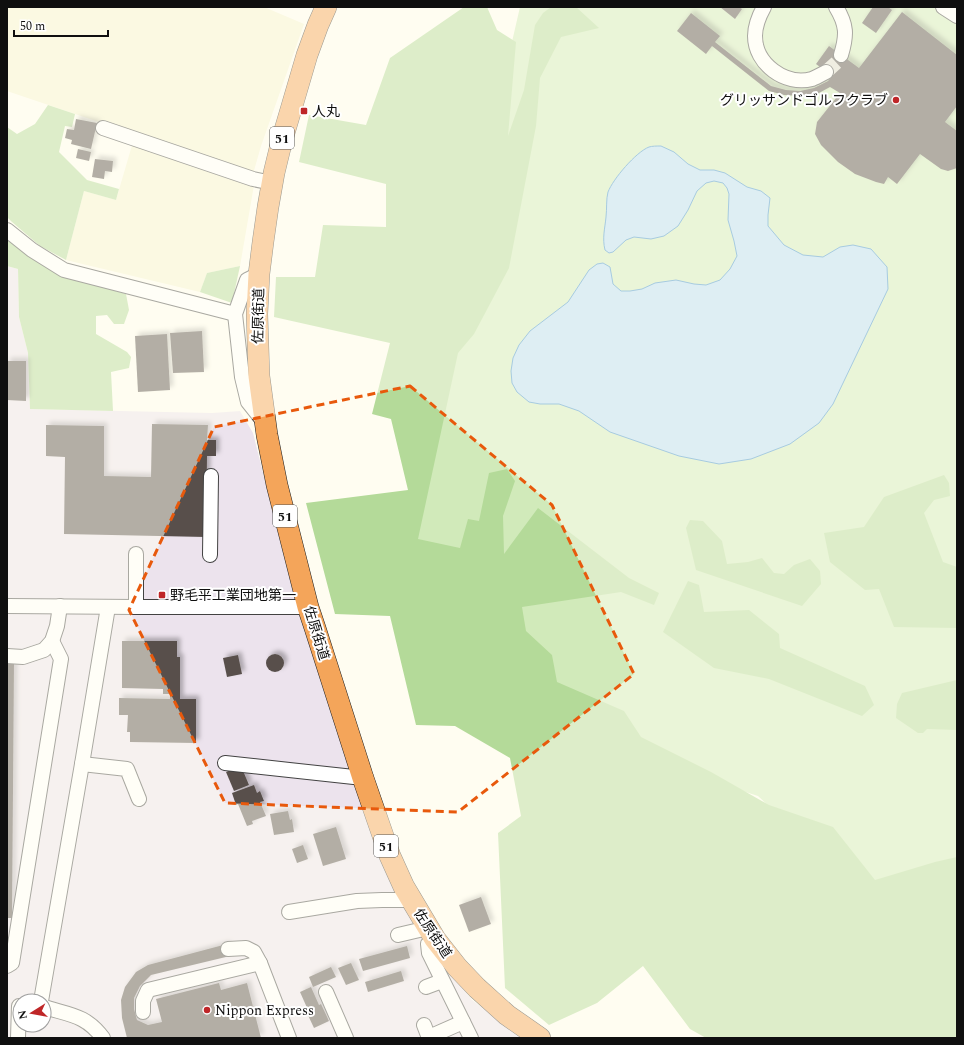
<svg xmlns="http://www.w3.org/2000/svg" width="964" height="1045" font-family="Spectral,'Noto Sans JP',serif">
	<style>
		.industrial { fill: #ece3ed; fill-rule: evenodd }
		.farmland { fill: #f5f3d0 }
		.green { fill: #d1eaba }
		.forest { fill: #b4da99 }
		.water { fill: #b5dcf6; stroke: #3c8ecd }
		.building { fill: #58504b; filter: url(#shadow) }
		.lines { fill: none; stroke-linecap: round; stroke-linejoin: round }
		.minor-tunnel { stroke: #dbd9cf; stroke-width: 14; stroke-dasharray: 14 7; stroke-linecap: butt }
		.minor-casing { stroke: #424242; stroke-width: 16 }
		.highway-casing { stroke: #202020; stroke-width: 22 }
		.minor { stroke: #fff; stroke-width: 14 }
		.highway { stroke: #f4a55a; stroke-width: 21 }
		.marked { fill: none; stroke: #e8590c; stroke-width: 3; stroke-dasharray: 8 5; stroke-linejoin: round }
		.poi-dot { fill: #bf2628; stroke: #fff; stroke-width: 1.5 }
		.labels { text-anchor: middle; stroke-width: 4; stroke-linejoin: round; paint-order: stroke }
		.shield { fill: #fff; stroke: #575757; stroke-width: 1 }
		.shield-label { font-size: 13px; font-weight: bold; fill: #0f0f0f }
		.poi-label { font-size: 14px; fill: #0f0f0f; stroke: #fff; text-anchor: start }
		.street-label { font-size: 14px; fill: #0f0f0f; stroke: #fff }
	</style>
	<defs>
		<filter id="shadow"><feDropShadow dx="3.5" dy="-3.5" stdDeviation="2" flood-color="#0004"/></filter>
	</defs>
	<rect width="100%" height="100%" fill="#fffdf1"/>
	<path class="industrial" d="M7 266 18 269 19 317 28 353 30 409 212 413 240 411 253 433 297 607 435 954 472 1000 522 1038H7ZM20 1001H44V1025H20Z"/>
	<g class="farmland">
		<path d="M7 7H264L304 24 261 146 253 174 7 91Z"/>
		<path d="M133 142 254 185 240 266 207 273 200 292 66 260 84 191 116 200Z"/>
	</g>
	<path class="green" d="M520 7H933L957 23V904L872 890 819 852 758 796 657 763 566 702 396 547Z"/>
	<g class="forest">
		<path d="M464 7H487L497 30 516 42 508 136 524 90 535 25 543 13 551 7H576L599 28 561 37 540 78 536 126 509 268 474 334 458 353 418 539 460 548 468 519 479 521 489 473 507 469 515 481 503 516 504 554 538 508 629 578 659 593 654 605 621 592 522 607 526 631 552 655 557 682 624 711 641 737 711 772 769 805 833 827 875 880 935 862 957 857V1038H706L690 1029 643 966 597 1003 549 1025 505 988 498 833 521 816 510 758 455 726 416 725 390 616 335 614 306 503 408 490 391 419 372 414 390 343 274 317 276 277H315L323 225 386 227V184L299 162 309 115 366 125 390 58Z"/>
		<path d="M48 105 75 114 72 127 65 126 59 152 87 180 119 189 116 200 84 191 66 260 40 246 12 222 7 217V127L17 134 35 124Z"/>
		<path d="M7 237 61 275 126 294 129 310 124 324H114L107 315 96 316V334L127 352 131 357 129 368 111 372 113 411 30 409 28 353 19 317 18 269 7 266Z"/>
		<path d="M240 266 232 303 200 292 207 273Z"/>
		<path d="M944 475 949 483 950 496 934 500 924 513 943 562 957 567V628L894 627 879 589 865 590 830 562 824 533 864 527 884 497Z"/>
		<path d="M690 520 703 521 722 541 727 564 748 562 762 558 774 573 784 574 794 565 810 559 820 571 821 584 802 606 696 570 686 528Z"/>
		<path d="M688 581 699 585 704 612 749 610 779 634 780 648 865 686 874 705 862 716 769 679 714 668 663 632Z"/>
		<path d="M957 680V730L927 729 923 733H918L896 718 897 704 902 693Z"/>
	</g>
	<path class="water" d="M661 146 674 152 688 164 700 170H714L725 173 747 187 761 191 770 198 768 215V226L784 245 803 255 823 257 840 247 853 245 871 249 887 267 888 289 833 404 819 423 790 444 751 459 719 464 679 456 610 432 579 411 559 404H540L529 402 517 392 512 383 511 371 513 358 519 345 530 331 568 302 589 270 597 264 603 263 610 267 613 284 621 291H630L642 289 655 283 676 280 694 284 706 285 720 280 730 269 737 256 734 241 728 220 729 194 727 188 723 183 714 181 706 183 697 191 688 210 678 226 664 236 651 239 634 237 626 240 613 252 609 253 605 250C602 238 605 228 606 217 607 209 606 199 608 192 613 179 636 152 649 147 652 146 657 146 661 146Z"/>
	<g class="building">
		<path d="M720 7H739L742 9 735 19Z"/>
		<path d="M873 7H888L892 10 876 33 862 23Z"/>
		<path d="M902 12 957 55V106L945 122 957 131V168L948 171 941 169 920 154 897 184 888 177 884 184 876 182 855 174 838 162 821 145 815 134 817 122 840 93 830 87 817 94 801 96 784 95 769 91 712 46 706 54 677 31 691 13 720 36 715 42 771 86 786 90 800 91 814 88 828 81 832 76 816 64 829 46 859 68Z"/>
		<path d="M76 119 97 123 91 149 71 144 72 140 65 138 67 129 74 130Z"/>
		<path d="M78 149 91 152 89 161 76 158Z"/>
		<path d="M95 159 113 161 112 172 105 171 104 179 92 177Z"/>
		<path d="M202 331 204 372 173 373 170 333Z"/>
		<path d="M167 334 170 390 138 392 135 336Z"/>
		<path d="M7 361H26V401L7 400Z"/>
		<path d="M152 424 208 425 207 440H216V456H207L206 537 64 534 65 457 46 456V425L104 426V476L151 477Z"/>
		<path d="M122 641H177V657H180V699H196V743L130 742V732H127L128 715H119V698L170 699V694H163V689L122 688Z"/>
		<circle cx="275" cy="663" r="9"/>
		<path d="M238 655 242 674 227 677 223 658Z"/>
		<path d="M7 662 14 663 12 918H7Z"/>
		<path d="M241 766 249 785 234 791 226 772Z"/>
		<path d="M254 785 257 793 260 791 264 801 260 802 266 816 252 821 253 824 247 826 238 804 236 805 232 793Z"/>
		<path d="M288 811 290 820 292 819 294 832 274 835 270 814Z"/>
		<path d="M336 827 346 859 323 866 313 834Z"/>
		<path d="M303 845 308 859 297 863 292 849Z"/>
		<path d="M481 897 491 924 469 932 459 905Z"/>
		<path d="M227 944 230 956 151 975 140 986 134 998V1009L137 1020 148 1025 162 1022 156 999 219 983 221 990 247 983 261 1038H127L122 1018 121 1000 125 987 136 972 148 965Z"/>
		<path d="M407 946 410 958 363 971 359 959Z"/>
		<path d="M351 963 359 980 346 985 338 968Z"/>
		<path d="M331 967 336 977 313 987 309 977Z"/>
		<path d="M401 971 404 981 368 992 365 982Z"/>
		<path d="M311 987 319 1005 321 1004 329 1021 314 1028 306 1011 308 1010 300 992Z"/>
	</g>
	<g class="lines">
		<path class="minor-tunnel" d="M826 72 837 62 841 55"/>
		<g class="minor-casing">
			<g id="minor">
				<path d="M764 7C759 16 755 25 755 36 755 64 785 86 812 79 817 77 822 74 826 72"/>
				<path d="M836 7C847 25 847 35 841 55"/>
				<path d="M943 7 957 16"/>
				<path d="M103 128 253 179 272 183"/>
				<path d="M7 230 32 250 64 270 235 314"/>
				<path d="M259 274 247 280 235 314 242 377 248 402 264 422"/>
				<path d="M210 555 211 476"/>
				<path d="M7 606 136 607H308"/>
				<path d="M136 607V554"/>
				<path d="M7 656 23 657 44 650 52 641 57 626 60 606"/>
				<path d="M225 763 363 778"/>
				<path d="M82 764 127 769 139 799"/>
				<path d="M289 912 357 901 382 900H411"/>
				<path d="M398 935 428 928"/>
				<path d="M435 939 428 944 429 953 471 1038"/>
				<path d="M228 949 246 948 254 952 260 963"/>
				<path d="M7 966 12 963 61 659 52 641"/>
				<path d="M426 987 442 981"/>
				<path d="M326 992 346 1038"/>
				<path d="M41 1001 82 764 108 607"/>
				<path d="M44 1007C70 1015 86 1015 103 1038"/>
				<path d="M143 1012V1001L148 990 260 963 289 1038"/>
				<path d="M424 1025 429 1038"/>
				<path d="M429 1037 463 1022"/>
				<path d="M18 1038 19 1006"/>
			</g>
		</g>
		<g class="highway-casing">
			<path id="highway" d="M326 7 318 25 307 55 282 140 274 173 268 207 263 242 259 274 257 314 259 376 267 435 277 485 308 607 315 628 363 778 390 856 404 887 435 939 457 967 477 988 507 1015 540 1038"/>
		</g>
		<use href="#minor" class="minor"/>
		<use href="#highway" class="highway"/>
	</g>
	<path d="M0 0H964V1045H0ZM410 386 552 505 634 674 458 812 225 803 129 610 214 427Z" fill="#fffdf1" fill-opacity=".55" fill-rule="evenodd"/>
	<path class="marked" d="M410 386 552 505 634 674 458 812 225 803 129 610 214 427Z"/>
	<g class="poi-dot">
		<circle cx="896" cy="100" r="4"/>
		<rect x="300" y="107" width="8" height="8" rx="2"/>
		<rect x="158" y="591" width="8" height="8" rx="2"/>
		<circle cx="207" cy="1010" r="4"/>
	</g>
	<g class="labels">
		<g class="shield">
			<rect x="270" y="127" width="24" height="22" rx="3"/>
			<rect x="273" y="505" width="24" height="22" rx="3"/>
			<rect x="374" y="835" width="24" height="22" rx="3"/>
		</g>
		<g class="shield-label">
			<text x="282" y="143">51</text>
			<text x="285" y="521">51</text>
			<text x="386" y="851">51</text>
		</g>
		<g class="poi-label">
			<text x="888" y="105" text-anchor="end">グリッサンドゴルフクラブ</text>
			<text x="312" y="116">人丸</text>
			<text x="170" y="600">野毛平工業団地第一</text>
			<text x="215" y="1015">Nippon Express</text>
		</g>
		<g class="street-label">
			<text transform="translate(258 316) rotate(-89)" y="5">佐原街道</text>
			<text transform="translate(317 633) rotate(73)" y="5">佐原街道</text>
			<text transform="translate(433 933) rotate(56)" y="5">佐原街道</text>
		</g>
	</g>
	<rect width="964" height="1045" fill="none" stroke="#0f0f0f" stroke-width="16"/>
	<g transform="translate(32 1013) rotate(259)"><circle r="19" fill="#ffffff" stroke="#9f9f9f"/>
	<path d="M0-3L7 15L0 10L-7 15Z" fill="#bf2628"/>
	<text y="-6" font-size="11" font-weight="bold" text-anchor="middle" fill="#0f0f0f">N</text>
	</g>
	<path d="M14 30v6h94v-6" fill="none" stroke="#0f0f0f" stroke-width="2"/>
	<text x="20" y="30" font-size="12" fill="#0f0f0f" stroke="#ffffff" stroke-width="3" paint-order="stroke">50 m</text>
</svg>
